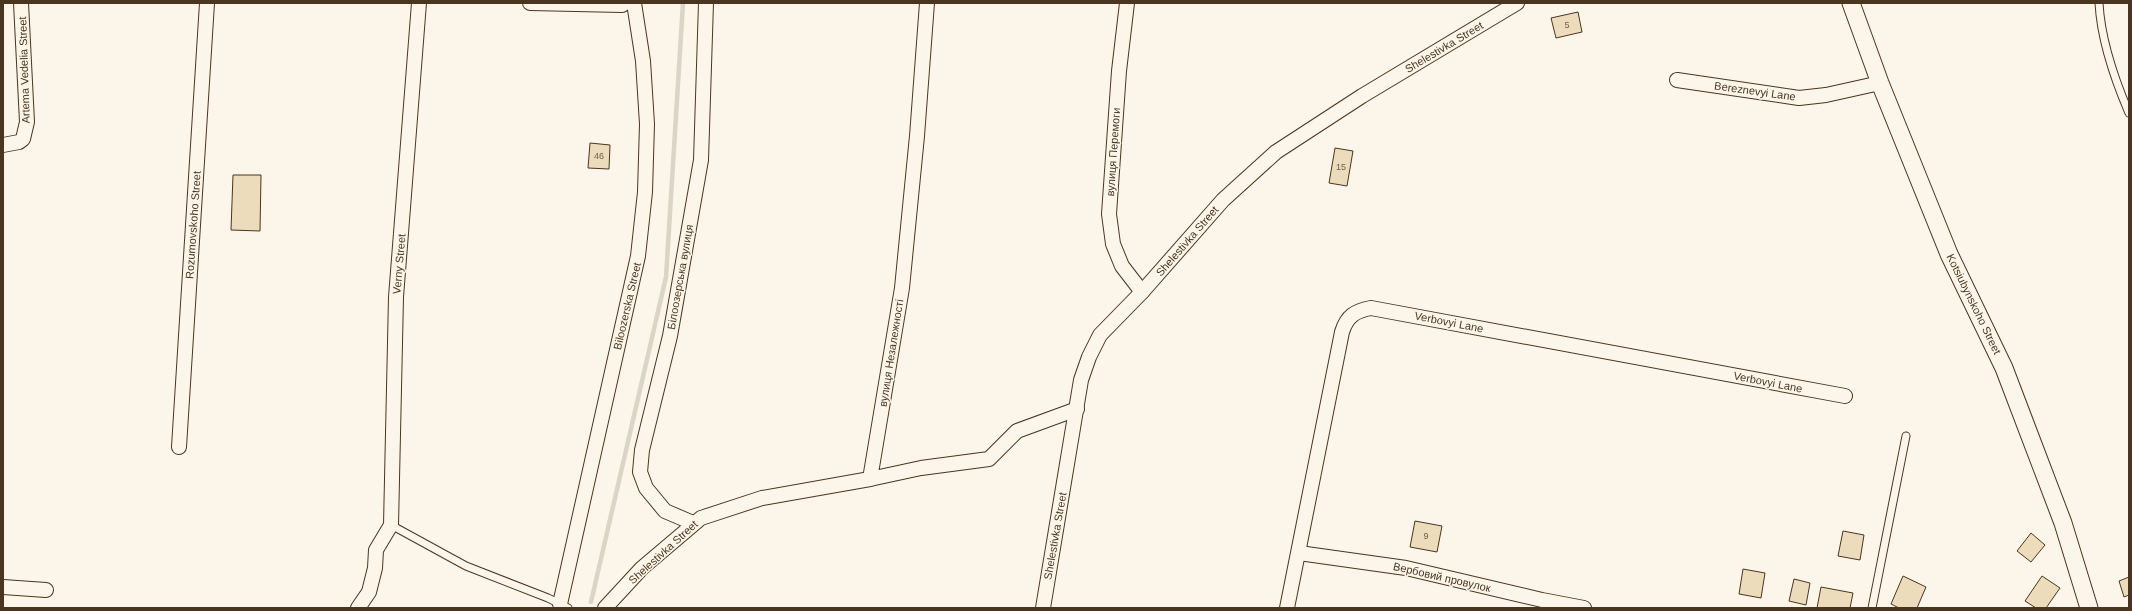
<svg xmlns="http://www.w3.org/2000/svg" width="2132" height="611" font-family="Helvetica,sans-serif">
	<style>
		.lines { fill: none; stroke-linecap: round; stroke-linejoin: round }
		.stream { stroke: #dcd4c6; stroke-width: 4.5 }
		.building { fill: #ecdcbc; stroke: #4a3520 }
		.service-casing { stroke: #4a3520; stroke-width: 9 }
		.minor-casing { stroke: #4a3520; stroke-width: 16 }
		.tertiary-casing { stroke: #4a3520; stroke-width: 19 }
		.service { stroke: #fbf6e9; stroke-width: 7 }
		.minor { stroke: #fbf6e9; stroke-width: 14 }
		.tertiary { stroke: #fbf6e9; stroke-width: 17 }
		.labels { text-anchor: middle; stroke-width: 3; stroke-linejoin: round; paint-order: stroke }
		.number-label { font-size: 9px; fill: #725f47 }
		.street-label { font-size: 11px; fill: #4a3520; stroke: #fbf6e9 }
	</style>
	<rect width="100%" height="100%" fill="#fbf6e9"/>
	<g class="lines">
		<path class="stream" d="M591 602 666 277 683 3"/>
	</g>
	<g class="building">
		<path d="M1578 12 1582 32 1556 38 1551 18Z"/>
		<path d="M590 143 610 145 609 169 588 168Z"/>
		<path d="M1335 148 1353 151 1347 186 1329 183Z"/>
		<path d="M233 175H261L260 231 231 230Z"/>
		<path d="M1415 521 1442 526 1437 552 1410 547Z"/>
		<path d="M1843 531 1864 535 1860 560 1838 556Z"/>
		<path d="M2031 533 2045 545 2031 562 2017 551Z"/>
		<path d="M1743 569 1765 573 1761 598 1739 594Z"/>
		<path d="M1903 576 1926 587 1917 608H1899L1891 604Z"/>
		<path d="M2042 576 2060 588 2046 608H2036L2025 601Z"/>
		<path d="M2129 577V595L2124 597 2119 581Z"/>
		<path d="M1794 579 1810 583 1806 605 1789 601Z"/>
		<path d="M1821 587 1853 593 1850 608H1817Z"/>
	</g>
	<g class="lines">
		<g class="service-casing">
			<g id="service">
				<path d="M2099 3C2101 41 2114 78 2129 113"/>
				<path d="M391 525 466 566 548 598 568 608"/>
				<path d="M1872 608 1906 436"/>
			</g>
		</g>
		<g class="minor-casing">
			<g id="minor">
				<path d="M530 3 622 5 625 3"/>
				<path d="M927 3 917 136 902 288 870 479 921 468 989 459 1017 431 1077 409"/>
				<path d="M1127 3 1119 71 1109 214 1113 244 1122 266 1142 292"/>
				<path d="M1677 80 1799 98 1826 95 1880 83"/>
				<path d="M3 145 19 142 23 139 27 122 21 3"/>
				<path d="M179 447 207 3"/>
				<path d="M693 523 665 511 646 488 640 472 642 450 670 336 701 160 706 3"/>
				<path d="M1299 553 1406 568 1542 600 1584 608"/>
				<path d="M3 587 46 590"/>
				<path d="M560 604 638 256 645 192 647 124 643 61 634 3"/>
				<path d="M358 608 369 592 375 568 376 550 391 525 396 297 419 3"/>
				<path d="M605 608 642 568 701 518 762 498 870 479"/>
				<path d="M1043 608 1081 380 1089 357 1100 335 1142 292 1223 200 1276 152 1362 96 1517 3"/>
				<path d="M1287 608 1342 332C1347 316 1355 311 1371 308L1845 396"/>
			</g>
		</g>
		<g class="tertiary-casing">
			<path id="tertiary" d="M1851 3 1880 83 1949 254 2004 368 2063 523 2089 608"/>
		</g>
		<use href="#service" class="service"/>
		<use href="#minor" class="minor"/>
		<use href="#tertiary" class="tertiary"/>
	</g>
	<g class="labels">
		<g class="number-label">
			<text x="1567" y="28">5</text>
			<text x="599" y="159">46</text>
			<text x="1341" y="170">15</text>
			<text x="1426" y="539">9</text>
		</g>
		<g class="street-label">
			<text transform="translate(1444 47) rotate(-31)" y="4">Shelestivka Street</text>
			<text transform="translate(24 70) rotate(-92)" y="4">Artema Vedelia Street</text>
			<text transform="translate(1755 91) rotate(8)" y="4">Bereznevyi Lane</text>
			<text transform="translate(1113 152) rotate(-86)" y="4">вулиця Перемоги</text>
			<text transform="translate(193 225) rotate(-86)" y="4">Rozumovskoho Street</text>
			<text transform="translate(1187 241) rotate(-49)" y="4">Shelestivka Street</text>
			<text transform="translate(399 264) rotate(-85)" y="4">Verny Street</text>
			<text transform="translate(680 277) rotate(-80)" y="4">Білоозерська вулиця</text>
			<text transform="translate(1974 304) rotate(64)" y="4">Kotsiubynskoho Street</text>
			<text transform="translate(627 306) rotate(-77)" y="4">Biloozerska Street</text>
			<text transform="translate(1449 322) rotate(11)" y="4">Verbovyi Lane</text>
			<text transform="translate(891 353) rotate(-81)" y="4">вулиця Незалежності</text>
			<text transform="translate(1768 382) rotate(11)" y="4">Verbovyi Lane</text>
			<text transform="translate(1055 536) rotate(-80)" y="4">Shelestivka Street</text>
			<text transform="translate(663 552) rotate(-42)" y="4">Shelestivka Street</text>
			<text transform="translate(1442 577) rotate(13)" y="4">Вербовий провулок</text>
		</g>
	</g>
	<rect width="2132" height="611" fill="none" stroke="#4a3520" stroke-width="8"/>
</svg>
